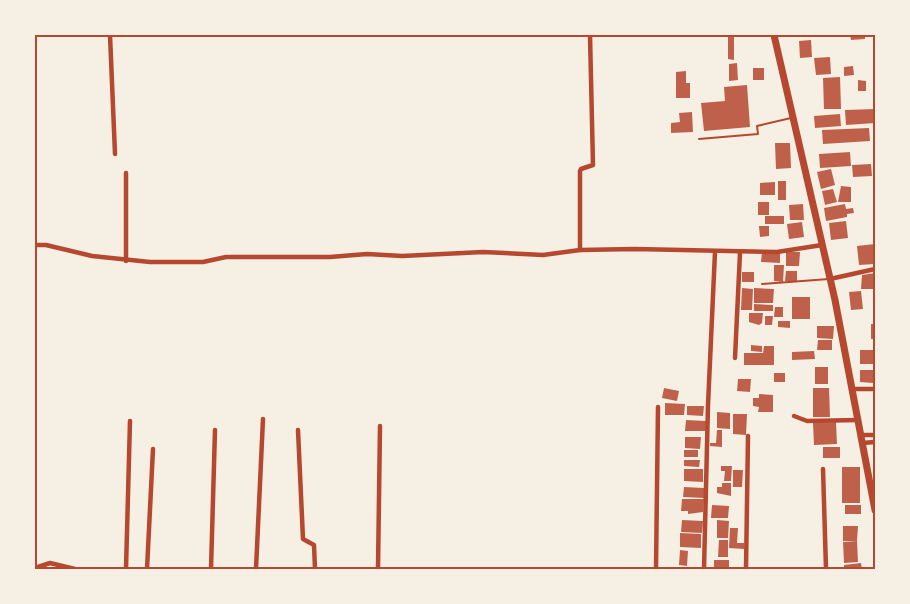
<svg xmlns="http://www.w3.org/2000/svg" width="910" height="604" font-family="'DM Sans',sans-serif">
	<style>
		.building { fill: #bf614a }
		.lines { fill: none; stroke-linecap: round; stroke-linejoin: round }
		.service { stroke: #b5482f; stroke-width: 2 }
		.minor { stroke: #b5482f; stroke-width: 4.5 }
		.trunk { stroke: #b5482f; stroke-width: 7 }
		.neatline { fill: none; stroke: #b5482f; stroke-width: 2 }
	</style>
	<rect width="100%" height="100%" fill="#f6efe4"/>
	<g class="building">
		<path d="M728 35H734V60L728 59Z"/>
		<path d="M850 35H865V39L851 40Z"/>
		<path d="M811 40 812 57 800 58 799 41Z"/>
		<path d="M830 57 831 74 816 75 814 58Z"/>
		<path d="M737 63 738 80 729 81V64Z"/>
		<path d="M853 66 854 75 844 76V67Z"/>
		<rect x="753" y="68" width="11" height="12"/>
		<path d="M686 71V83H690V98H676V72Z"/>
		<path d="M840 77 841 109H824L823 78Z"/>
		<path d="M858 80 866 81V91H858Z"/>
		<path d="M747 85 750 127 704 131 701 103 725 101 724 87Z"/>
		<path d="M875 109V123L846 125 845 110Z"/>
		<path d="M692 112 693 132 671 133V123L680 122 679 113Z"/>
		<path d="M840 114 841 126 815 128 814 116Z"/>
		<path d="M869 128 870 141 823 144 822 130Z"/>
		<path d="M775 143H790L791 168 776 169Z"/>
		<path d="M850 152 851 166 820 168 819 154Z"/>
		<path d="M871 164 872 176 853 177 852 165Z"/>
		<path d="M831 169 835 185 821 189 817 172Z"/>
		<rect x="778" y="181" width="8" height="19"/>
		<path d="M775 182V195H760V183Z"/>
		<path d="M841 186 851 187V202H838Z"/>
		<path d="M833 189 837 202 825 205 822 191Z"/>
		<rect x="758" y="202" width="11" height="13"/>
		<path d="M803 204 804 220H790L789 205Z"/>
		<path d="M845 204 846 209 853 208 854 213 847 214V217L826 221 824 208Z"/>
		<rect x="765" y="216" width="19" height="8"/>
		<path d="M846 221 848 238 831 240 829 223Z"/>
		<path d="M802 222 804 237 789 239 787 224Z"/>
		<path d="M759 226H769V236L760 237Z"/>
		<path d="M875 244V264L859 265 857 246Z"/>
		<path d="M762 252 780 253V263L761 262Z"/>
		<path d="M786 252H800L799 266H786Z"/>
		<path d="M774 265H784L783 282 774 281Z"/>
		<path d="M786 271H797V281H785Z"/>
		<rect x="742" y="272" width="12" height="10"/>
		<path d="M875 273V289H861L862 275Z"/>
		<path d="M742 288 753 289 752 310H741Z"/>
		<path d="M754 288 774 289 773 303H754Z"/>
		<path d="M861 291 863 309 851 310 849 292Z"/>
		<rect x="792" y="297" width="18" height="22"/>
		<path d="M754 304 773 305V311H754Z"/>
		<path d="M775 307H783V317H774Z"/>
		<path d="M749 313H763L762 323 759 325 749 322Z"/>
		<path d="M765 316H773L772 325H765Z"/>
		<path d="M778 321H790V328L778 327Z"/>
		<rect x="871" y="324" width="4" height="15"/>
		<path d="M817 326H834L833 339 817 338Z"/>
		<path d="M818 340H832V350H817Z"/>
		<path d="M751 345 762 346V352L751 351Z"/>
		<path d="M764 346H774V365H744V353H763Z"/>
		<rect x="860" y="350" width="15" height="14"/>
		<path d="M814 351 815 359 792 360V352Z"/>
		<rect x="815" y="367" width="13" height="17"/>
		<path d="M860 370H875L873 383 860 382Z"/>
		<rect x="774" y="373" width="11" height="9"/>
		<path d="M738 379H751L750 392 737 391Z"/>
		<path d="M664 388 679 391 677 401 662 398Z"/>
		<path d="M813 388H829L830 417H813Z"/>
		<path d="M759 394 773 395V412H758L759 407 753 406V398H759Z"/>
		<path d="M665 403 685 404 684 415H665Z"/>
		<path d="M687 406H704L703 416 687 415Z"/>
		<path d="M717 412 730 413V429L717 428Z"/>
		<path d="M733 414H747L746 435 733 434Z"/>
		<path d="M686 420 706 421V431H685Z"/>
		<path d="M836 422 837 444 814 445 813 423Z"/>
		<path d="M717 430H722V447L710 446V443H716Z"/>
		<path d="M685 437H701L700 449 685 448Z"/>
		<rect x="823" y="447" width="17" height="11"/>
		<rect x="684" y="450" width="14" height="7"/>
		<path d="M684 460H700L699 467 684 466Z"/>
		<path d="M721 466H732L731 481H724L725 471H721Z"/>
		<rect x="842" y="467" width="18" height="36"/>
		<path d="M684 469H703V482L684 481Z"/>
		<path d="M733 470H743L742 487H733Z"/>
		<path d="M722 483H731V496L717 493V487H722Z"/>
		<path d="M684 487 704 488V498L683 497Z"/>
		<path d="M682 499H704L703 512 688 514V511H681Z"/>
		<path d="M712 505 729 506 728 518H711Z"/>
		<rect x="845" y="505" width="16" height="9"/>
		<path d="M682 520 703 521 702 533 681 532Z"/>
		<path d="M717 520 729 521 728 538H717Z"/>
		<path d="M843 526H858L857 541H843Z"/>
		<path d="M730 528H738L737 543H744V549L729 548Z"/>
		<path d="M680 533 701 534V548L680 547Z"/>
		<path d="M719 540H728V557H718Z"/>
		<path d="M857 541 858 562 844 563 843 542Z"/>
		<path d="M680 550 688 551 687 566 679 565Z"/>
		<rect x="714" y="560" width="15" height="9"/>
		<path d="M861 563 862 569H844V565Z"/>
	</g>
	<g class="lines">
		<g class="service">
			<path d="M699 139 758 134 757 126 791 118"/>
			<path d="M762 284 829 279"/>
		</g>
		<g class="minor">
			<path d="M110 35 115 154"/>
			<path d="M35 245H46L92 256 150 262H203L226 257H330L367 254 402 256 483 252 543 255 580 250 635 249 777 252 822 245"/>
			<path d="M580 250V171L581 169 593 165 590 35"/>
			<path d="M126 261V173"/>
			<path d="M830 279 875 269"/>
			<path d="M735 358 740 253"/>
			<path d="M852 389H875"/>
			<path d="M794 416 807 421 858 420"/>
			<path d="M298 430 303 539 314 545 315 569"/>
			<path d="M861 435H875"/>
			<path d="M862 443 875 442"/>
			<path d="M823 469 826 569"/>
			<path d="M35 568 50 563 75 569"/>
			<path d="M126 569 130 421"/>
			<path d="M147 569 153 449"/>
			<path d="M211 569 215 430"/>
			<path d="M256 569 263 419"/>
			<path d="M378 569 380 426"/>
			<path d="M656 569 658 407"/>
			<path d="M704 569 708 405 715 252"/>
			<path d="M746 569 748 436"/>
		</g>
		<path class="trunk" d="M774 35 835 300 875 510"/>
	</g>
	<rect width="910" height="604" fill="none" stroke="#f6efe4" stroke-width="72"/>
	<rect x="36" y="36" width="838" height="532" class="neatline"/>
</svg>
